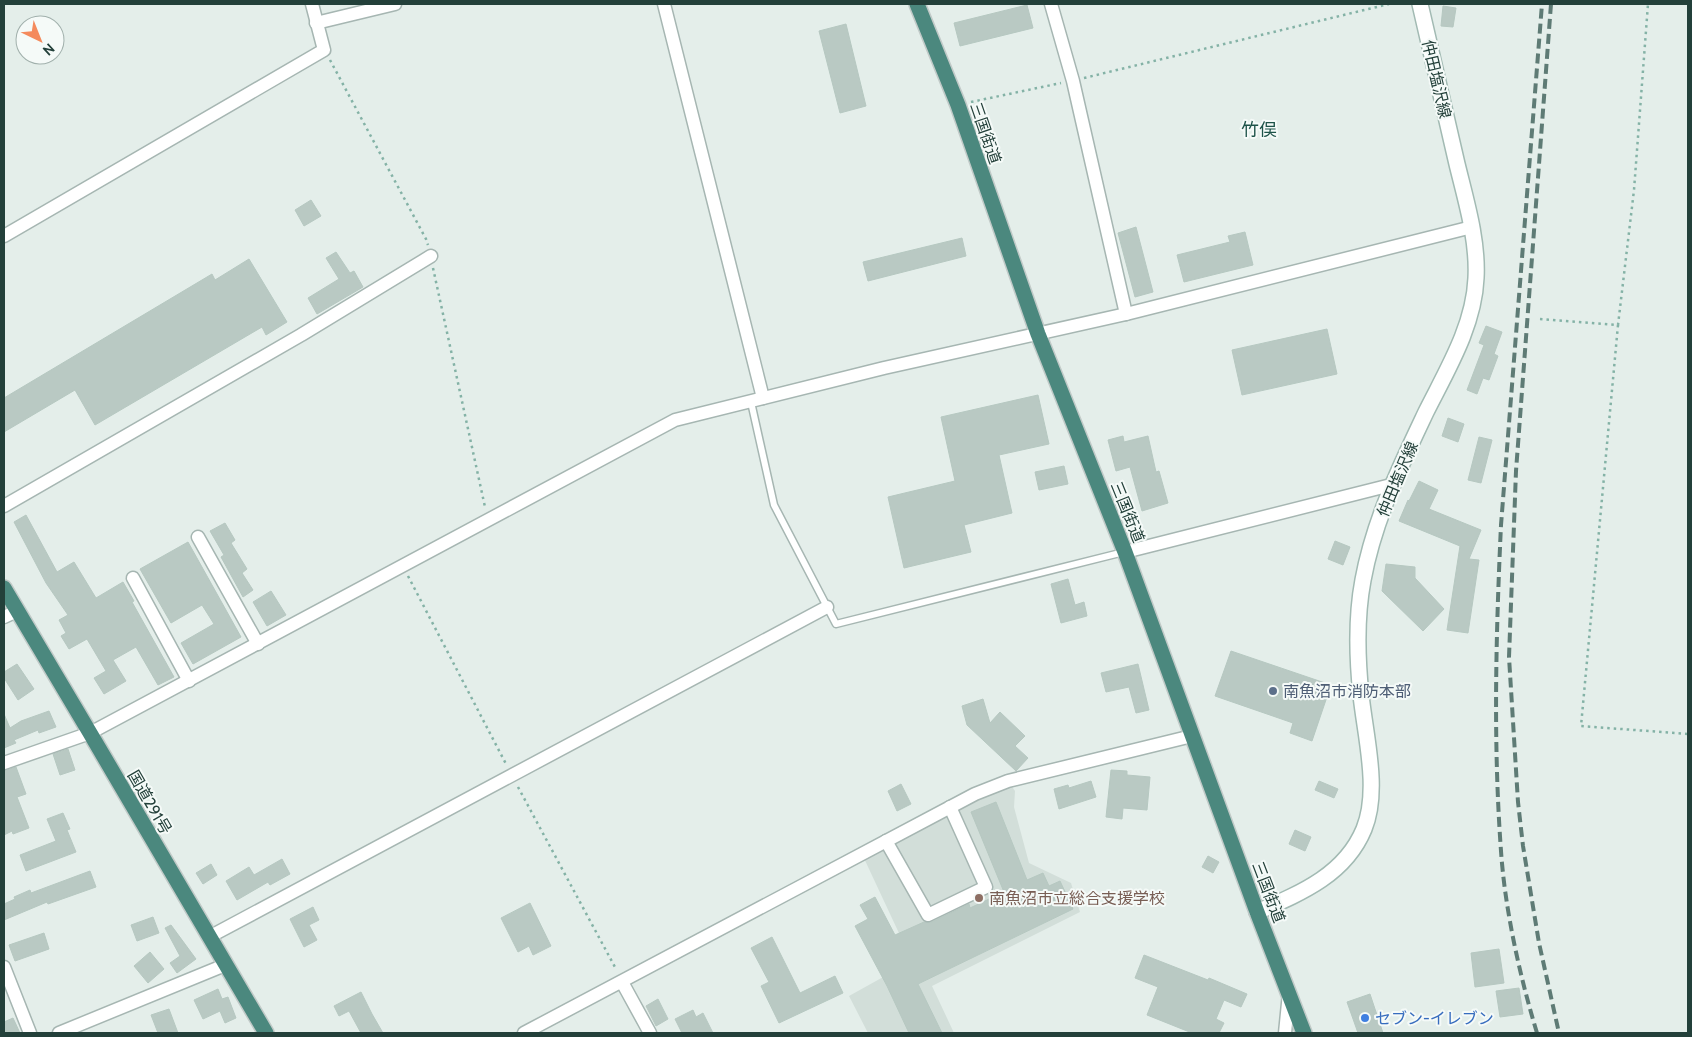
<svg xmlns="http://www.w3.org/2000/svg" width="1692" height="1037" font-family="Cabin,'Noto Sans JP',sans-serif">
	<style>
		.built { fill: #d2ded9 }
		.building { fill: #b9c9c3; stroke: #b6c8c1 }
		.lines { fill: none; stroke-linecap: round; stroke-linejoin: round }
		.service-casing { stroke: #a6b6b2; stroke-width: 9 }
		.minor-casing { stroke: #a6b6b2; stroke-width: 15 }
		.secondary-casing { stroke: #a2bab3; stroke-width: 18 }
		.trunk-casing { stroke: #c1cac8; stroke-width: 18 }
		.path { stroke: #84b2a6; stroke-width: 2.5; stroke-dasharray: 2.5 4; stroke-linecap: butt }
		.service { stroke: #fff; stroke-width: 6 }
		.minor { stroke: #fff; stroke-width: 12 }
		.secondary { stroke: #fff; stroke-width: 15 }
		.trunk { stroke: #4b887e; stroke-width: 15 }
		.rail { stroke: #5e7b75; stroke-width: 4; stroke-dasharray: 10 5; stroke-linecap: butt }
		.service-dot { fill: #5c6f8a; stroke: #f5faf8; stroke-width: 2 }
		.education-dot { fill: #8d6e63; stroke: #f5faf8; stroke-width: 2 }
		.shop-dot { fill: #3f7fe0; stroke: #f5faf8; stroke-width: 2 }
		.labels { text-anchor: middle; stroke-width: 4; stroke-linejoin: round; paint-order: stroke }
		.street-label { font-size: 16px; fill: #23403a; stroke: #f5faf8 }
		.service-label { font-size: 16px; fill: #4e5e75; stroke: #f5faf8; text-anchor: start }
		.education-label { font-size: 16px; fill: #785e54; stroke: #f5faf8; text-anchor: start }
		.shop-label { font-size: 16px; fill: #366cbe; stroke: #f5faf8; text-anchor: start }
		.neighbourhood-label { font-size: 18px; fill: #1e5349; stroke: #f5faf8 }
	</style>
	<rect width="100%" height="100%" fill="#e4eeea"/>
	<path class="built" d="M1008 781 1015 791 1014 807 1029 863 1071 883 1080 912 932 986 954 1033H868L849 996 912 961 862 854Z"/>
	<g class="building">
		<path d="M1027 5 1033 28 960 46 954 23Z"/>
		<path d="M1443 6 1456 8 1453 27 1441 26Z"/>
		<path d="M846 24 866 106 840 113 819 31Z"/>
		<path d="M311 200 321 216 304 226 295 210Z"/>
		<path d="M1136 227 1153 292 1135 297 1118 233Z"/>
		<path d="M1245 232 1253 265 1184 282 1177 255 1230 242 1228 236Z"/>
		<path d="M962 238 966 256 868 281 863 262Z"/>
		<path d="M336 252 350 273 354 271 363 287 317 314 308 298 339 279 326 258Z"/>
		<path d="M249 259 287 322 266 335 262 327 95 425 75 390 4 432V398L212 274 215 280Z"/>
		<path d="M1486 326 1502 332 1494 354 1498 356 1489 380 1483 378 1477 394 1467 390 1484 345 1479 343Z"/>
		<path d="M1327 329 1337 374 1242 395 1232 350Z"/>
		<path d="M1038 395 1049 444 999 455 1012 513 964 525 971 552 904 568 888 497 955 481 941 417Z"/>
		<path d="M1448 418 1464 424 1458 442 1442 436Z"/>
		<path d="M1123 436 1124 442 1148 436 1156 472 1159 471 1168 503 1142 511 1130 467 1116 471 1108 440Z"/>
		<path d="M1479 437 1492 440 1481 483 1468 480Z"/>
		<path d="M1064 466 1068 484 1039 490 1035 472Z"/>
		<path d="M1419 481 1438 490 1429 509 1481 530 1469 559 1479 560 1468 633 1447 630 1460 546 1399 521 1408 500 1409 501Z"/>
		<path d="M26 515 57 572 74 562 96 598 123 582 134 601 132 602 174 677 158 685 136 647 113 660 126 681 104 694 94 678 106 671 87 639 69 649 61 636 66 633 59 620 68 615 46 583 14 522Z"/>
		<path d="M225 523 235 540 231 543 247 569 242 573 253 590 243 597 221 557 224 555 210 531Z"/>
		<path d="M1335 541 1350 547 1343 565 1328 559Z"/>
		<path d="M188 542 241 637 193 664 181 643 214 624 202 605 171 623 140 569Z"/>
		<path d="M1386 564 1415 567V578L1444 609 1423 631 1382 591Z"/>
		<path d="M1068 579 1075 605 1084 602 1087 616 1061 623 1051 584Z"/>
		<path d="M271 591 286 615 267 626 253 602Z"/>
		<path d="M1231 651 1331 685 1312 741 1290 733 1293 723 1215 696Z"/>
		<path d="M17 664 34 689 18 700 4 678V672Z"/>
		<path d="M1138 664 1149 710 1136 713 1129 687 1106 692 1101 673Z"/>
		<path d="M983 699 990 723 1000 712 1025 736 1015 746 1028 758 1016 771 967 725 962 706Z"/>
		<path d="M49 711 56 727 39 733 38 730 14 740 16 743 4 748V714L10 728 21 721Z"/>
		<path d="M68 749 75 770 60 775 53 754Z"/>
		<path d="M16 767 26 794 17 797 29 828 13 834 12 831 4 835V771Z"/>
		<path d="M1111 770 1127 771V775L1150 777 1147 810 1123 808 1122 819 1106 817Z"/>
		<path d="M1091 781 1096 797 1059 809 1054 789 1068 785 1069 788Z"/>
		<path d="M1319 781 1338 789 1334 798 1315 790Z"/>
		<path d="M901 784 911 804 897 811 888 791Z"/>
		<path d="M996 802 1027 880 1043 873 1049 886 1060 881 1073 909 918 984 942 1033H909L887 986 855 926 868 919 860 905 875 897 895 935 924 922H932L969 904 970 908 1004 892 971 812Z"/>
		<path d="M63 813 70 829 67 830 76 852 26 871 20 855 56 841 47 819Z"/>
		<path d="M1295 830 1311 837 1305 851 1289 844Z"/>
		<path d="M1208 856 1219 862 1213 873 1202 867Z"/>
		<path d="M282 859 290 874 270 885 268 882 237 900 226 881 249 867 254 875Z"/>
		<path d="M211 864 217 875 203 884 196 873Z"/>
		<path d="M90 871 96 887 48 904 47 902 4 920V904L15 899 14 897 30 890 31 893Z"/>
		<path d="M530 903 551 946 533 955 529 946 518 952 501 918Z"/>
		<path d="M313 907 319 920 309 925 317 940 304 947 290 919Z"/>
		<path d="M153 917 159 933 137 941 131 925Z"/>
		<path d="M171 925 196 959 177 973 170 963 180 956 165 928Z"/>
		<path d="M44 933 49 949 15 961 9 945Z"/>
		<path d="M772 937 800 993 835 976 843 993 779 1023 761 986 769 982 751 948Z"/>
		<path d="M1499 949 1504 983 1475 987 1471 953Z"/>
		<path d="M150 952 164 969 148 983 134 966Z"/>
		<path d="M1144 955 1208 980 1209 978 1247 994 1241 1007 1224 1000 1216 1019 1224 1023 1219 1033H1192L1147 1015 1158 987 1135 978Z"/>
		<path d="M1519 988 1523 1014 1500 1017 1496 991Z"/>
		<path d="M218 989 222 999 228 997 236 1018 225 1023 220 1011 203 1019 194 1000Z"/>
		<path d="M361 992 372 1014 383 1033H361L349 1011 339 1016 334 1006Z"/>
		<path d="M1370 994 1383 1033H1358L1347 1002Z"/>
		<path d="M658 999 668 1019 656 1026 646 1006Z"/>
		<path d="M169 1009 178 1033H158L151 1015Z"/>
		<path d="M693 1010 696 1017 703 1013 713 1033H682L675 1019Z"/>
		<path d="M13 1018 20 1033H4V1022Z"/>
	</g>
	<g class="lines">
		<g class="service-casing">
			<path id="service" d="M751 402 774 505 836 624 1124 552"/>
		</g>
		<g class="minor-casing">
			<g id="minor">
				<path d="M664 4 763 398"/>
				<path d="M1051 4 1073 81 1126 314"/>
				<path d="M316 23 395 4"/>
				<path d="M4 236 324 50 312 4"/>
				<path d="M4 506 301 335 431 256"/>
				<path d="M198 537 258 644"/>
				<path d="M1125 552 1391 485"/>
				<path d="M133 578 189 681"/>
				<path d="M4 617 17 611"/>
				<path d="M4 763 90 733 675 420 884 368 1126 314 1472 227"/>
				<path d="M886 841 928 915 986 887 950 807"/>
				<path d="M209 937 827 607"/>
				<path d="M4 967 30 1033"/>
				<path d="M622 982 650 1033"/>
				<path d="M59 1033 225 965"/>
				<path d="M524 1033 975 794 1008 781 1192 736"/>
				<path d="M1285 1033 1289 993"/>
			</g>
		</g>
		<g class="secondary-casing">
			<path id="secondary" d="M1257 912C1301 893 1345 875 1364 829 1380 790 1365 735 1361 695 1357 657 1356 617 1363 580 1374 520 1400 467 1426 412 1447 370 1474 326 1476 278 1478 240 1466 201 1457 164 1445 111 1432 57 1420 4"/>
		</g>
		<g class="trunk-casing">
			<g id="trunk">
				<path d="M917 4 958 105 1038 334 1125 552 1257 912 1304 1033"/>
				<path d="M4 588 90 733 266 1033"/>
			</g>
		</g>
		<g class="path">
			<path d="M330 60 426 239 428 245"/>
			<path d="M1084 78 1389 4"/>
			<path d="M971 102 1061 83"/>
			<path d="M433 268 485 507"/>
			<path d="M1540 319 1618 325 1634 190 1648 4"/>
			<path d="M1618 325 1581 726 1688 734"/>
			<path d="M408 576 506 764"/>
			<path d="M518 787 616 969"/>
		</g>
		<use href="#service" class="service"/>
		<use href="#minor" class="minor"/>
		<use href="#secondary" class="secondary"/>
		<use href="#trunk" class="trunk"/>
		<g class="rail">
			<path d="M1551 4 1516 471 1509 657 1518 802 1523 846 1539 943 1559 1033"/>
			<path d="M1537 1033C1520 977 1505 910 1501 851 1493 742 1496 633 1501 525L1542 4"/>
		</g>
	</g>
	<circle class="service-dot" cx="1273" cy="691" r="5"/>
	<circle class="education-dot" cx="979" cy="898" r="5"/>
	<circle class="shop-dot" cx="1365" cy="1018" r="5"/>
	<g class="labels">
		<g class="street-label">
			<text transform="translate(1437 79) rotate(77)" y="6">仲田塩沢線</text>
			<text transform="translate(986 133) rotate(71)" y="6">三国街道</text>
			<text transform="translate(1397 479) rotate(-67)" y="6">仲田塩沢線</text>
			<text transform="translate(1128 512) rotate(68)" y="6">三国街道</text>
			<text transform="translate(150 802) rotate(60)" y="6">国道291号</text>
			<text transform="translate(1269 892) rotate(69)" y="6">三国街道</text>
		</g>
		<g class="service-label">
			<text x="1283" y="697">南魚沼市消防本部</text>
		</g>
		<g class="education-label">
			<text x="989" y="904">南魚沼市立総合支援学校</text>
		</g>
		<g class="shop-label">
			<text x="1375" y="1024">セブン-イレブン</text>
		</g>
		<g class="neighbourhood-label">
			<text x="1259" y="136">竹俣</text>
		</g>
	</g>
	<rect width="1692" height="1037" fill="none" stroke="#23403a" stroke-width="10"/>
	<g transform="translate(40 40) rotate(137)"><circle r="24" fill="#f5faf8" stroke="#a1b0ac"/>
	<path d="M0-4L9 19L0 12L-9 19Z" fill="#f48a5c"/>
	<text y="-8" font-size="14" font-weight="bold" text-anchor="middle" fill="#23403a">N</text>
	</g>
</svg>
